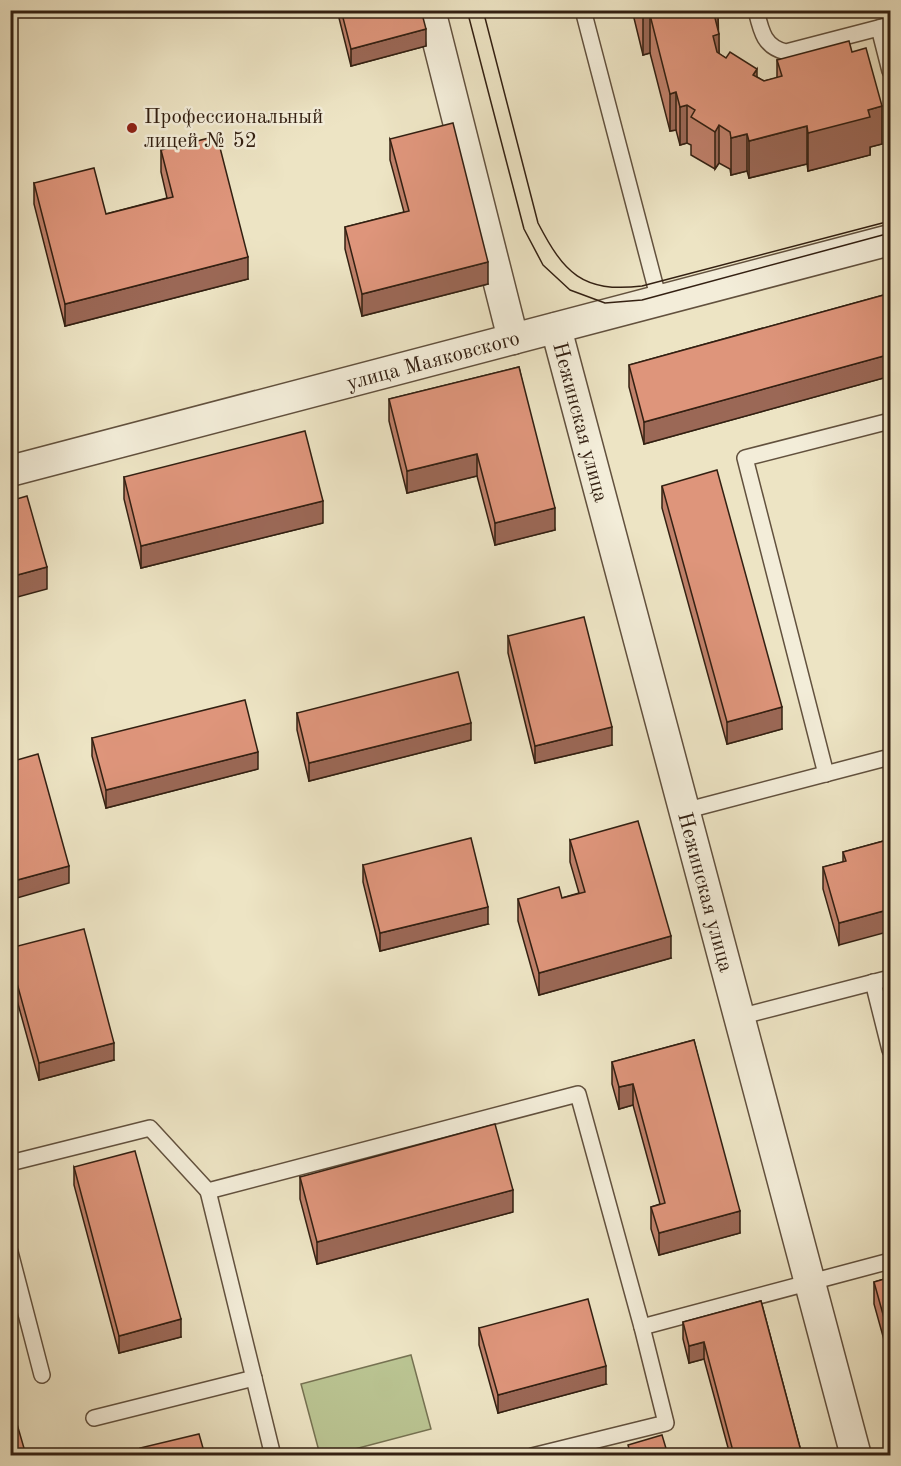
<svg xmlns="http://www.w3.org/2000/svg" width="901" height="1466" font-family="'Old Standard TT',serif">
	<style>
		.green { fill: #bac492; stroke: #767252; stroke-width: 1.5 }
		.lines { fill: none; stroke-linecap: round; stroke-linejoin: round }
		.service-casing { stroke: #62513e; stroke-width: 18 }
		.minor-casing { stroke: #62513e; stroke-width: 33 }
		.service { stroke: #f3edd9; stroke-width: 15 }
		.minor { stroke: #f3edd9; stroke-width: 30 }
		.tram { stroke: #332012; stroke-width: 1.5 }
		.wall { fill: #bf806a; stroke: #332012; stroke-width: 1.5 }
		.shaded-wall { fill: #9b6856; stroke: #332012; stroke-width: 1.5 }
		.building { fill: #de957b; stroke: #332012; stroke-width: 1.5 }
		.poi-dot { fill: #8f2418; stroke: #f3edd9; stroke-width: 2 }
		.labels { text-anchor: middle; stroke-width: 5; stroke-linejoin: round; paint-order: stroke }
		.poi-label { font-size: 21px; fill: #332012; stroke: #f3edd9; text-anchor: start }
		.street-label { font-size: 21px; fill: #332012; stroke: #f3edd9 }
	</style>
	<rect width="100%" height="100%" fill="#ede4c4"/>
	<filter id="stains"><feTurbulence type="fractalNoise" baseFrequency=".00333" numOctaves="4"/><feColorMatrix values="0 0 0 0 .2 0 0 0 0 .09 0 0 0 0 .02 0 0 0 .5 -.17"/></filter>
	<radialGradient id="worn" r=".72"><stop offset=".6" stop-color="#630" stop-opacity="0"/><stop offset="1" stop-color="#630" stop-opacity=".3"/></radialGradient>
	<path class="green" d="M411 1355 431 1429 332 1455H320L301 1384Z"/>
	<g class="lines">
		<g class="service-casing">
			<g id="service">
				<path d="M583 10 659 300"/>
				<path d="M756 10C761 31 764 47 786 52L890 25"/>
				<path d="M879 28 890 71"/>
				<path d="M826 774 745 458 890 421"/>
				<path d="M684 811 890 757"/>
				<path d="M873 982 890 1050"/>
				<path d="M739 1017 890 978"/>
				<path d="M10 1163 150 1128 208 1191 578 1094 642 1327 890 1261"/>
				<path d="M208 1191 273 1456"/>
				<path d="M10 1252 42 1375"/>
				<path d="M94 1418 254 1378"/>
				<path d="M532 1456 666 1423 642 1327"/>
			</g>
		</g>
		<g class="minor-casing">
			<g id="minor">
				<path d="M430 10 513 339"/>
				<path d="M556 328 856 1456"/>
				<path d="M10 471 890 240"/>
			</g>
		</g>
		<use href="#service" class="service"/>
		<use href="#minor" class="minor"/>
		<g class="tram">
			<path d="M467 10 524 229 543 265 570 290 605 303 642 300 890 233"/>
			<path d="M483 10 538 223C564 273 582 293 642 286L890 221"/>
		</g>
	</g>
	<g class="wall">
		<path d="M337 10H421L426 46 351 66Z"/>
		<path d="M632 10H718L719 54 764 81 777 78V60L852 52 882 144 870 147V155L808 171 807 164 749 178 747 171 731 175 730 169 719 163 715 169 691 155V145L687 143 680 145 676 130 670 131 650 53 643 55Z"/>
		<path d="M390 139 488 284 362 316 345 249V227L404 212 390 160Z"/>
		<path d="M161 150 248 279 65 326 34 204V183L106 214 167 198 161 172Z"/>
		<path d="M891 293V376L644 444 629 387V365Z"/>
		<path d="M519 367 555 530 495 545 477 476 407 493 389 421V399Z"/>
		<path d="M124 477 323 523 141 568 124 499Z"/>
		<path d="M662 486 782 729 727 744 662 508Z"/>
		<path d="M508 636 612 745 535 763 508 653Z"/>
		<path d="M297 713 471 740 309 781 297 730Z"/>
		<path d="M92 738 258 769 106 808 92 756Z"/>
		<path d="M891 839 839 945 823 889V867L843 862V852Z"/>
		<path d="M570 840 671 958 539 995 518 921V899L562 898 579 893 570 862Z"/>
		<path d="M363 865 488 924 380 951 363 882Z"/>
		<path d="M10 948 114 1060 39 1080 10 975Z"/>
		<path d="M694 1040 740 1233 659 1255 651 1229V1207L660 1204 633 1105 619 1109 612 1084V1062Z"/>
		<path d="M74 1167 181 1337 119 1353 74 1185Z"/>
		<path d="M300 1177 513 1212 317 1264 300 1199Z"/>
		<path d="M891 1277V1365L874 1304V1282Z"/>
		<path d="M761 1301 802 1455H730L704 1359 689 1363 683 1339V1322Z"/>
		<path d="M479 1328 606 1384 498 1413 479 1345Z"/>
	</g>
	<g class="shaded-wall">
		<path d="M711 10H718V34H719V72L713 73Z"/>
		<path d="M650 15V53L643 55V17Z"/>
		<path d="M426 29V46L351 66V49Z"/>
		<path d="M757 69V106L753 75Z"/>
		<path d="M676 92V130L670 131V94Z"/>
		<path d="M687 105V143L680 145V107Z"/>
		<path d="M882 106V144L870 147V155L808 171V133L868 110Z"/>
		<path d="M719 125V163L715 169V132Z"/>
		<path d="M807 126V164L749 178V141Z"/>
		<path d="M747 134V171L731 175V138Z"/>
		<path d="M248 257V279L65 326V304Z"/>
		<path d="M488 262V284L362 316V294Z"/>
		<path d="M891 354V376L644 444V422Z"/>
		<path d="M477 454V476L407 493V471Z"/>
		<path d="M323 501V523L141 568V546Z"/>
		<path d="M555 508V530L495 545V523Z"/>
		<path d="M47 567V589L10 599V577Z"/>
		<path d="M782 707V729L727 744V722Z"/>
		<path d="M471 723V740L309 781V763Z"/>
		<path d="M612 727V745L535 763V746Z"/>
		<path d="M258 752V769L106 808V790Z"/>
		<path d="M69 866V883L10 900V882Z"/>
		<path d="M488 907V924L380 951V933Z"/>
		<path d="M891 909V931L839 945V923Z"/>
		<path d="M671 936V958L539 995V973Z"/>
		<path d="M114 1043V1060L39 1080V1063Z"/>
		<path d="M633 1084V1105L619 1109V1087Z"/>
		<path d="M513 1190V1212L317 1264V1242Z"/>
		<path d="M740 1211V1233L659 1255V1233Z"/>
		<path d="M181 1319V1337L119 1353V1336Z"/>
		<path d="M704 1342V1359L689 1363V1346Z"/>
		<path d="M606 1366V1384L498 1413V1395Z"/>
	</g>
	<g class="building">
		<path d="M341 10H421L426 29 351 49Z"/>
		<path d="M641 10H713L719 34 713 36 717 52 726 58 730 52 757 69 753 75 764 81 782 76 777 60 849 41 852 52 866 48 882 106 868 110 870 117 808 133 807 126 749 141 747 134 731 138 730 132 719 125 715 132 691 117 695 110 687 105 680 107 676 92 670 94 650 15 643 17Z"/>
		<path d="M453 123 488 262 362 294 345 227 409 211 390 139Z"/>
		<path d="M217 136 248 257 65 304 34 183 94 168 106 214 173 197 161 150Z"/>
		<path d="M891 293V354L644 422 629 365Z"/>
		<path d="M519 367 555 508 495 523 477 454 407 471 389 399Z"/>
		<path d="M305 431 323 501 141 546 124 477Z"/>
		<path d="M717 470 782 707 727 722 662 486Z"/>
		<path d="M27 496 47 567 10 577V501Z"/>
		<path d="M584 617 612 727 535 746 508 636Z"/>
		<path d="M458 672 471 723 309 763 297 713Z"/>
		<path d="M245 700 258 752 106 790 92 738Z"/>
		<path d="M38 754 69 866 10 882V762Z"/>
		<path d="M638 821 671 936 539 973 518 899 559 887 562 898 585 892 570 840Z"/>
		<path d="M471 838 488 907 380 933 363 865Z"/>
		<path d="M891 839V909L839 923 823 867 846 861 843 852Z"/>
		<path d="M84 929 114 1043 39 1063 10 958V948Z"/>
		<path d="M694 1040 740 1211 659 1233 651 1207 665 1203 633 1084 619 1087 612 1062Z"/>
		<path d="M495 1124 513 1190 317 1242 300 1177Z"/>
		<path d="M135 1151 181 1319 119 1336 74 1167Z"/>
		<path d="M891 1277V1343L874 1282Z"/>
		<path d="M588 1299 606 1366 498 1395 479 1328Z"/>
		<path d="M761 1301 802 1455H734L704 1342 689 1346 683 1322Z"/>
		<path d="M10 1400 26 1455H10Z"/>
		<path d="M199 1434 205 1455H142L140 1448Z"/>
		<path d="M662 1435 668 1455H631L628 1445Z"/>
	</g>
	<circle class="poi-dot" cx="132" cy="128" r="6"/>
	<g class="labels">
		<g class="poi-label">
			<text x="144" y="123">Профессиональный<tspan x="144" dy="24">лицей № 52</tspan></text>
		</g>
		<g class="street-label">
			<text transform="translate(433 360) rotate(-15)" y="7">улица Маяковского</text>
			<text transform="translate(581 422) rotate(75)" y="7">Нежинская улица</text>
			<text transform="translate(706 892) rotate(75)" y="7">Нежинская улица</text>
		</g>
	</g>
	<rect width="901" height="1466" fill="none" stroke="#ede4c4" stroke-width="36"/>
	<rect x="12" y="12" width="877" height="1442" fill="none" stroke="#332012" stroke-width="3"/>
	<rect x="18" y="18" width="865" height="1430" fill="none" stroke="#332012" stroke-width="1.5"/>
	<rect width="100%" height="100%" filter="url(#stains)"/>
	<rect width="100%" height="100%" fill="url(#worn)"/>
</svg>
